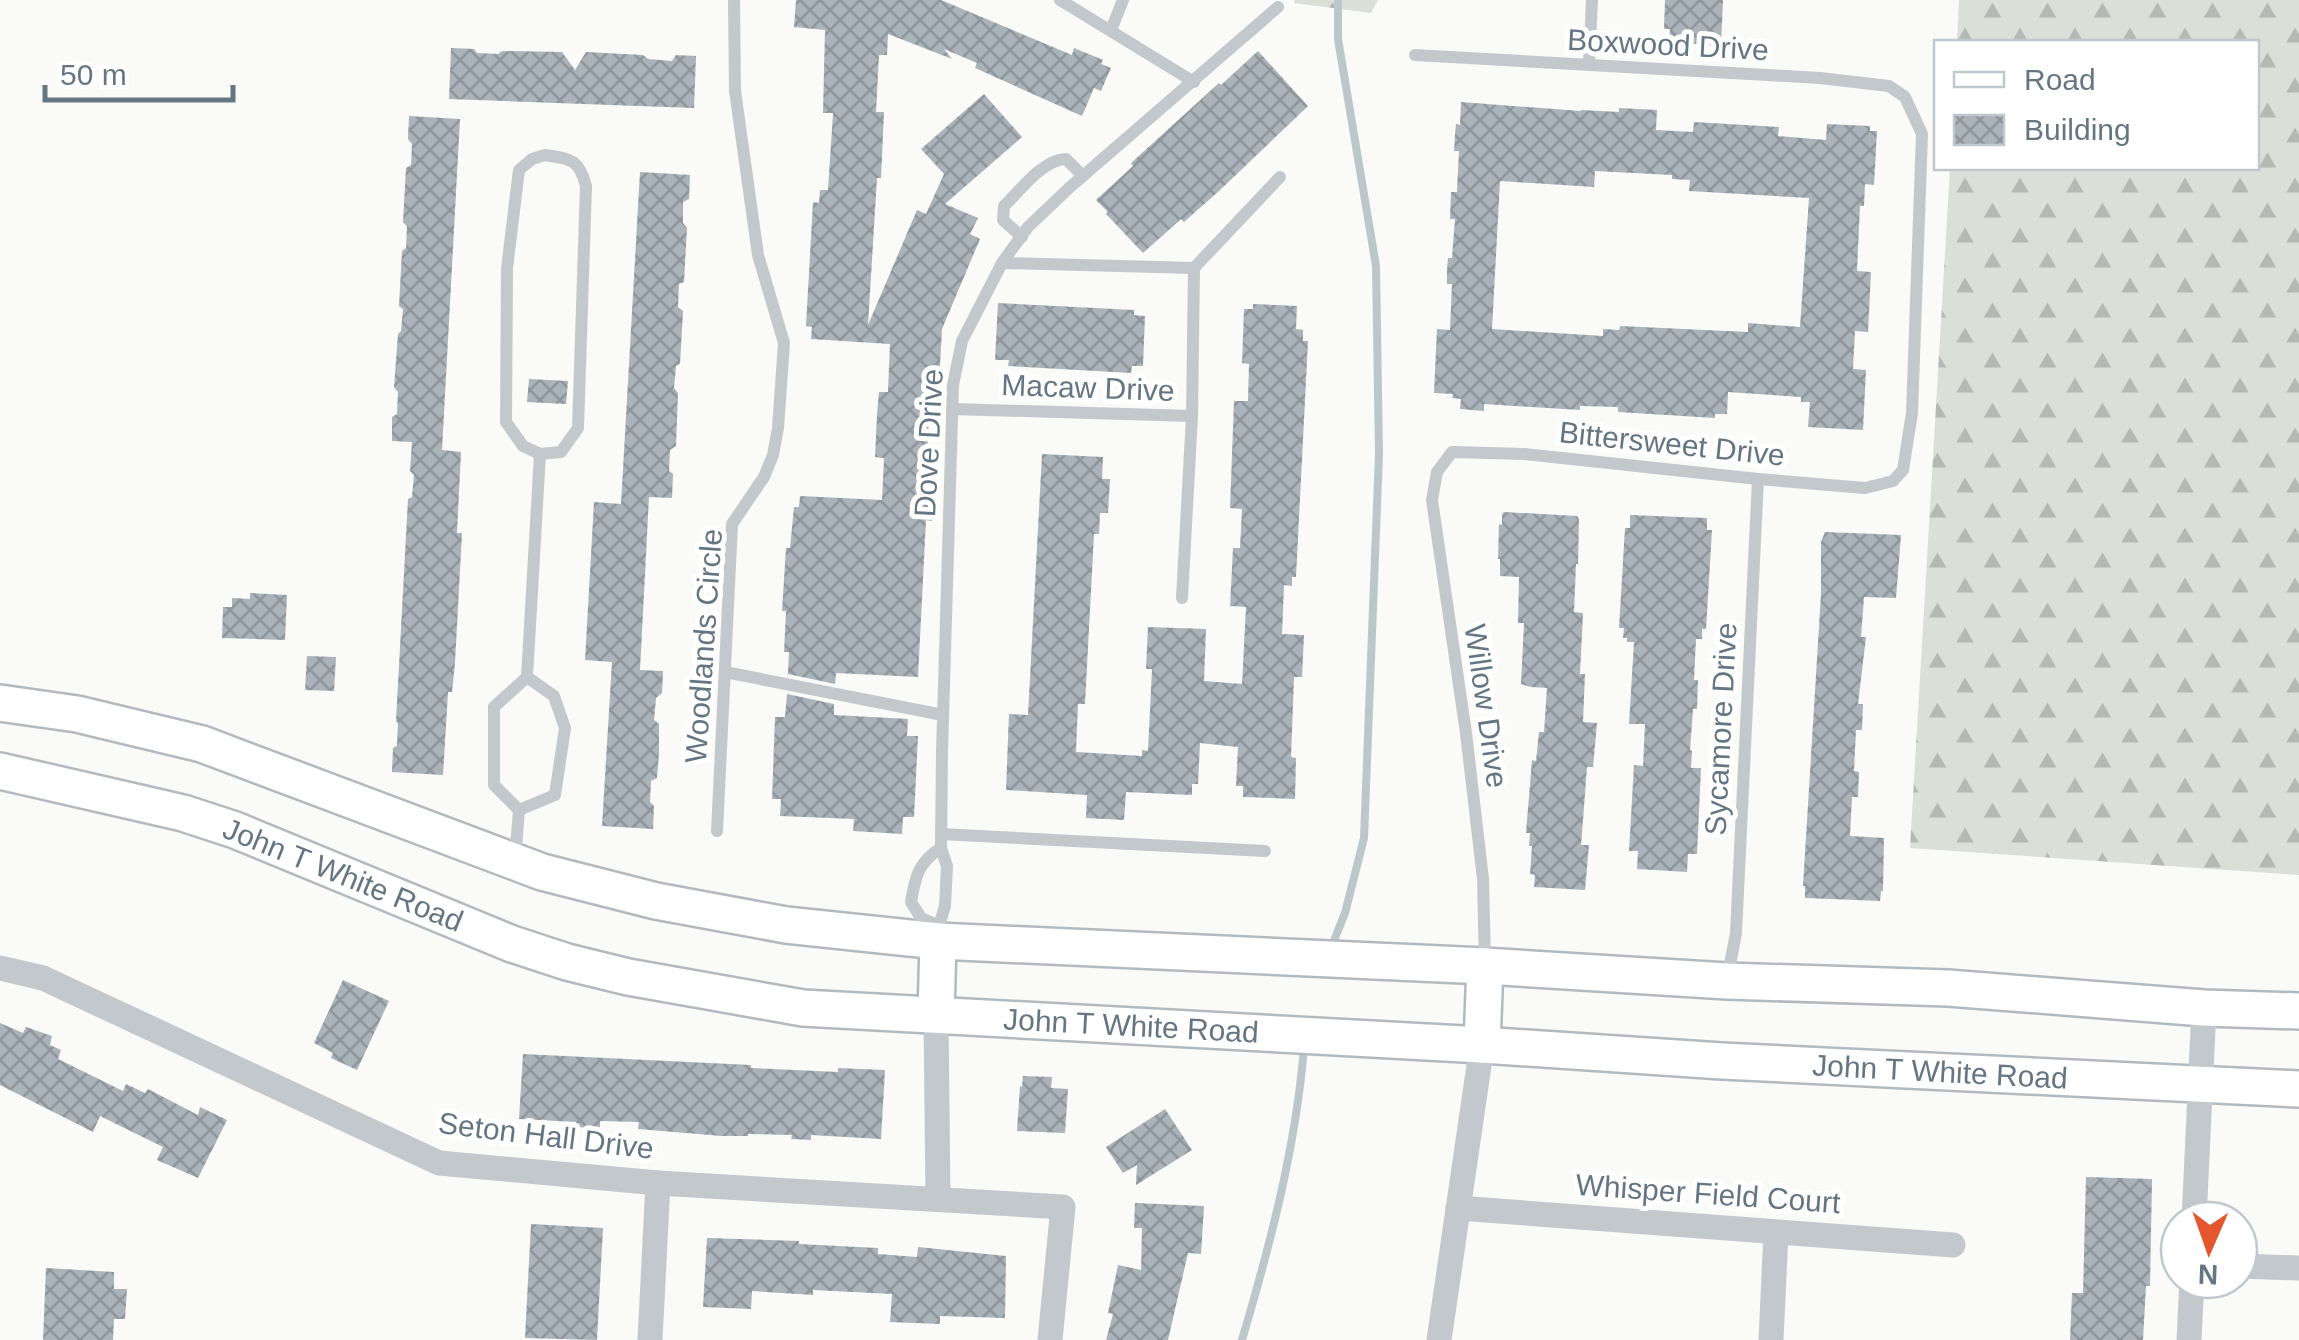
<svg xmlns="http://www.w3.org/2000/svg" width="2299" height="1340" font-family="Arial,sans-serif">
	<style>
		.forest { fill: url(#forest-firs) }
		.lines { fill: none; stroke-linecap: round; stroke-linejoin: round }
		.stream { stroke: #bbc7cb; stroke-width: 8 }
		.building { fill: url(#building-cross-hatch); fill-rule: evenodd }
		.secondary-casing { stroke: #b3babf; stroke-width: 40 }
		.service { stroke: #c3c8cc; stroke-width: 12 }
		.minor { stroke: #c3c8cc; stroke-width: 25 }
		.secondary { stroke: #fff; stroke-width: 35 }
		.labels { text-anchor: middle; stroke-width: 10; stroke-linejoin: round; paint-order: stroke }
		.street-label { font-size: 30px; fill: #657683; stroke: #fff }
	</style>
	<defs>
		<pattern id="forest-firs" width="22" height="20" patternUnits="userSpaceOnUse" patternTransform="scale(2.5)"><rect width="22" height="20" fill="#dadfd7"/><path d="M5 1l3.5 6h-7zM16 11l3.5 6h-7z" fill="#b4b9b4"/></pattern>
		<pattern id="building-cross-hatch" width="8" height="8" patternUnits="userSpaceOnUse" patternTransform="scale(2.5)"><rect width="8" height="8" fill="#aab3b9"/><path d="M0 0l8 8M0 8l8-8" fill="none" stroke="#8e969c"/></pattern>
	</defs>
	<rect width="100%" height="100%" fill="#fafaf8"/>
	<g class="forest">
		<path d="M1295 0H1378L1371 13 1294 3Z"/>
		<path d="M1959 0H2299V875L1910 848 1950 168H2256V42H1957Z"/>
	</g>
	<g class="lines">
		<g class="stream">
			<path d="M1335 938 1345 913 1364 838 1379 454 1376 266 1338 39V0"/>
			<path d="M1242 1340C1270 1245 1296 1147 1304 1047"/>
		</g>
	</g>
	<g class="building">
		<path d="M796 0H941L1072 55 1074 48 1103 60 1101 64 1111 68 1101 91 1094 88 1082 116 975 68 977 63 944 49 952 59 888 34 887 55H879L876 112H884L881 178H877L868 325 917 210 926 214 944 174 921 149 984 94 1022 137 945 204 978 218 970 234 980 239 942 329 938 400 930 399 927 455 936 456 932 521 926 520 918 677 836 673 835 684 788 674 789 652H784L786 611H782L786 548H790L794 507H799L800 496 882 500 884 458 875 457 877 415 879 392H888L890 344 811 339 812 327 806 326 813 202 819 203 820 190H828L833 113H823L825 30 794 27Z"/>
		<path d="M1665 0H1723L1721 45 1669 43 1670 29H1664Z"/>
		<path d="M451 48 474 49 477 53 498 54 502 51 562 52 575 70 586 52 643 55 648 59 672 61 676 55 696 56 694 108 449 99Z"/>
		<path d="M1258 51 1308 106 1219 191 1184 222 1181 219 1143 253 1106 214 1108 212 1096 200 1133 166 1131 163 1219 83 1221 85Z"/>
		<path d="M1461 102 1581 111V110L1619 112V108L1657 110 1656 130 1693 132 1694 122 1779 127 1778 136 1826 140 1827 124 1870 126V131H1877L1874 185 1865 184 1864 206H1860L1857 271 1871 272 1868 332 1855 331 1853 369 1866 370 1863 430 1808 427 1810 402H1801V397L1728 392 1727 414H1715V418L1618 412V407L1580 406V410L1484 404V411L1460 409 1461 399 1452 398 1453 394 1434 393 1437 329 1450 330 1452 284H1447V270L1448 258H1452L1455 219H1450L1451 192H1457L1459 151H1454L1455 134 1456 124 1460 125ZM1595 171 1672 175V179L1690 180 1689 191 1809 198 1800 327 1748 323V332L1620 326 1619 330 1603 329V336L1492 329 1500 181 1594 187Z"/>
		<path d="M409 116 460 119 442 450 461 452 457 533H462L455 663 452 692H448L443 775 392 772 393 748 397 746 398 723 396 721 408 499 412 497 414 475 410 471 412 442 392 441V417L397 414 398 392 394 387 398 334 401 331 403 309 399 306 402 251 406 248 407 226 403 222 406 168 411 165 412 144 408 139Z"/>
		<path d="M640 172 690 175 689 199 683 202V223L687 228 684 282 679 284 678 307 683 311 680 364 676 366 674 388 678 393 676 446 670 450 669 471 673 474 672 498 649 497 640 670 663 671 662 693 656 698 654 720 659 724V754L657 778 651 781 650 802 654 806 653 829 602 826 612 662 585 660 594 502 621 504Z"/>
		<path d="M998 303 1134 310V315L1145 316 1143 366H1132L1131 373 1008 366 1009 360H995Z"/>
		<path d="M1253 304 1297 306 1296 329 1303 330V341H1308L1296 577H1292V586L1284 585 1282 634 1304 635 1302 677H1294L1291 757 1296 758 1295 799 1243 797V786H1236L1238 747 1200 743 1198 784H1192V795L1126 792 1124 820 1086 818 1087 795 1006 790 1009 714 1028 715 1042 454 1103 457 1102 479H1110L1108 513H1100L1099 534H1094L1085 704H1078L1076 752 1142 756V750L1148 751 1152 669H1146L1148 627 1206 629 1204 681 1242 684 1246 607 1230 606 1233 548H1240L1242 509 1230 508 1234 401H1248L1249 364 1242 363 1244 309H1253Z"/>
		<path d="M529 379 568 381 566 404 527 402Z"/>
		<path d="M1504 512 1577 516 1579 519 1578 564H1576L1574 612 1583 613 1580 674H1585L1583 722 1597 723 1593 767H1587L1582 833 1581 845H1589L1585 890 1534 887 1535 875 1530 874 1532 846H1529L1530 833H1526L1532 760 1536 761 1539 732H1544L1547 688 1531 687 1521 684 1524 623H1518L1519 577 1500 576V559H1498L1499 524 1502 525V514Z"/>
		<path d="M1630 515 1707 518V530H1712L1706 629H1702V639H1696L1694 680H1698L1697 709H1693L1690 750 1692 751 1691 768H1701L1697 854H1688L1687 872 1637 869 1638 851H1629L1634 765 1643 766 1645 724H1629L1634 642H1627V638H1623L1624 628H1619L1625 528H1630Z"/>
		<path d="M1825 532 1901 535 1896 598 1864 597 1861 637H1866L1858 704H1863L1862 730H1856L1854 771 1859 772 1858 797H1852L1850 836 1884 838 1883 891H1881L1880 901 1805 898V886H1803L1821 594V542Z"/>
		<path d="M250 593 287 595 285 640 222 638 223 607H232V598L250 599Z"/>
		<path d="M307 656 336 657 334 691 305 690Z"/>
		<path d="M787 694 834 704V715L908 719 907 736H918L914 817H903L902 834 853 831 854 819 780 816 781 799H772L775 717H785Z"/>
		<path d="M343 980 389 1001 357 1070 331 1058 333 1053 314 1043Z"/>
		<path d="M0 1023 23 1033 26 1027 52 1036 50 1045 61 1050 58 1059 123 1091 126 1084 145 1093 148 1089 198 1115 200 1107 227 1120 198 1178 157 1160 163 1147 100 1116 93 1132 0 1085Z"/>
		<path d="M523 1054 751 1065V1068L838 1072V1068L885 1070 881 1139 811 1135V1140L791 1139 792 1135 748 1134V1136H722L638 1129 639 1122 600 1121V1128L575 1127 576 1122 519 1119Z"/>
		<path d="M1023 1076 1052 1077 1051 1088 1068 1089 1065 1133 1017 1131 1020 1086 1022 1087Z"/>
		<path d="M1165 1109 1192 1150 1136 1185 1137 1165 1123 1173 1106 1147Z"/>
		<path d="M2086 1177 2152 1179 2150 1286H2146L2143 1340H2070L2072 1293H2083Z"/>
		<path d="M1135 1203 1204 1206 1201 1254 1188 1253 1168 1340H1106L1113 1314 1108 1313 1118 1265 1141 1270 1142 1228H1134Z"/>
		<path d="M531 1224 603 1228 597 1340 525 1338Z"/>
		<path d="M707 1238 799 1241V1244L878 1248V1254L917 1257 918 1247 1006 1256 1005 1318 940 1316V1324L890 1322 892 1294 813 1290V1295L752 1291 751 1309 703 1307Z"/>
		<path d="M46 1268 114 1272V1289H127L125 1319H114L113 1340H43Z"/>
	</g>
	<g class="lines">
		<g class="secondary-casing">
			<g id="secondary">
				<path d="M0 703 77 714 202 744 542 872 656 901 786 925 938 941 1485 966 1727 981 1948 988 2204 1008 2299 1011"/>
				<path d="M0 771 183 813 235 830 512 944 567 962 628 977 803 1008 1482 1045 1722 1061 2299 1089"/>
				<path d="M936 1015 938 941"/>
				<path d="M1482 1045 1485 966"/>
			</g>
		</g>
		<g class="service">
			<path d="M1060 0 1194 82"/>
			<path d="M1111 30 1123 0"/>
			<path d="M1415 55 1820 78 1889 86 1905 97 1922 134 1912 413 1903 470 1893 481 1865 488 1758 479 1524 454 1452 452 1437 472 1432 500 1466 733 1483 879 1485 964"/>
			<path d="M1589 65 1592 0"/>
			<path d="M545 155C571 159 579 159 586 186L578 428 561 452 540 454 523 446 506 422 507 268 519 170 532 159Z"/>
			<path d="M1022 237 1003 220 1004 206C1021 190 1042 160 1066 159L1083 176"/>
			<path d="M1002 263 1194 268"/>
			<path d="M952 409 1192 416 1194 268 1280 177"/>
			<path d="M1182 598 1192 416"/>
			<path d="M725 672 943 715"/>
			<path d="M527 677 540 454"/>
			<path d="M519 810 555 795 565 728 554 696 527 677"/>
			<path d="M519 810 494 785V707L527 677"/>
			<path d="M717 831 732 524 764 477 773 455 778 428 784 343 758 255 735 91 734 0"/>
			<path d="M941 834 1265 851"/>
			<path d="M515 860 519 810"/>
			<path d="M939 926 921 918 911 902C915 878 918 862 941 848"/>
			<path d="M938 940 939 926 945 906 947 866 941 848 942 752 953 385 962 341 1002 263 1028 227 1069 188 1278 7"/>
			<path d="M1727 980 1736 933 1758 479"/>
		</g>
		<g class="minor">
			<path d="M0 968 43 978 439 1163 658 1183 1063 1207 1050 1340"/>
			<path d="M936 1015 938 1199"/>
			<path d="M1458 1208 1953 1245"/>
			<path d="M2194 1220 2204 1008"/>
			<path d="M2239 1266 2299 1268"/>
			<path d="M650 1340 658 1183"/>
			<path d="M1439 1340 1482 1045"/>
			<path d="M1771 1340 1776 1232"/>
			<path d="M2189 1340 2192 1280"/>
		</g>
		<use href="#secondary" class="secondary"/>
	</g>
	<g class="labels">
		<g class="street-label">
			<text transform="translate(1668 45) rotate(3)" y="10">Boxwood Drive</text>
			<text transform="translate(1088 388) rotate(2)" y="10">Macaw Drive</text>
			<text transform="translate(929 443) rotate(-87)" y="10">Dove Drive</text>
			<text transform="translate(1672 444) rotate(6)" y="10">Bittersweet Drive</text>
			<text transform="translate(704 646) rotate(-86)" y="10">Woodlands Circle</text>
			<text transform="translate(1486 706) rotate(82)" y="10">Willow Drive</text>
			<text transform="translate(1721 729) rotate(-87)" y="10">Sycamore Drive</text>
			<text transform="translate(343 875) rotate(22)" y="10">John T White Road</text>
			<text transform="translate(1131 1026) rotate(3)" y="10">John T White Road</text>
			<text transform="translate(1940 1072) rotate(3)" y="10">John T White Road</text>
			<text transform="translate(546 1136) rotate(7)" y="10">Seton Hall Drive</text>
			<text transform="translate(1708 1194) rotate(4)" y="10">Whisper Field Court</text>
		</g>
	</g>
	<rect x="1934" y="40" width="325" height="130" fill="#ffffff" stroke="#c1c8cd" stroke-width="2.5"/>
	<rect x="1954" y="72" width="50" height="15" fill="#ffffff" stroke="#c1c8cd" stroke-width="2.5"/>
	<text x="2024" y="90" font-size="30" fill="#657683">Road</text>
	<rect x="1954" y="115" width="50" height="30" fill="url(#building-cross-hatch)" stroke="#c1c8cd" stroke-width="2.5"/>
	<text x="2024" y="140" font-size="30" fill="#657683">Building</text>
	<g transform="translate(2209 1250) rotate(182)"><circle r="48" fill="#ffffff" stroke="#c1c8cd" stroke-width="2.5"/>
	<path d="M0-8L18 38L0 25L-18 38Z" fill="#e4572e"/>
	<text y="-15" font-size="28" font-weight="bold" text-anchor="middle" fill="#657683">N</text>
	</g>
	<path d="M45 85v15h188v-15" fill="none" stroke="#657683" stroke-width="5"/>
	<text x="60" y="85" font-size="30" fill="#657683" stroke="#ffffff" stroke-width="8" paint-order="stroke">50 m</text>
</svg>
